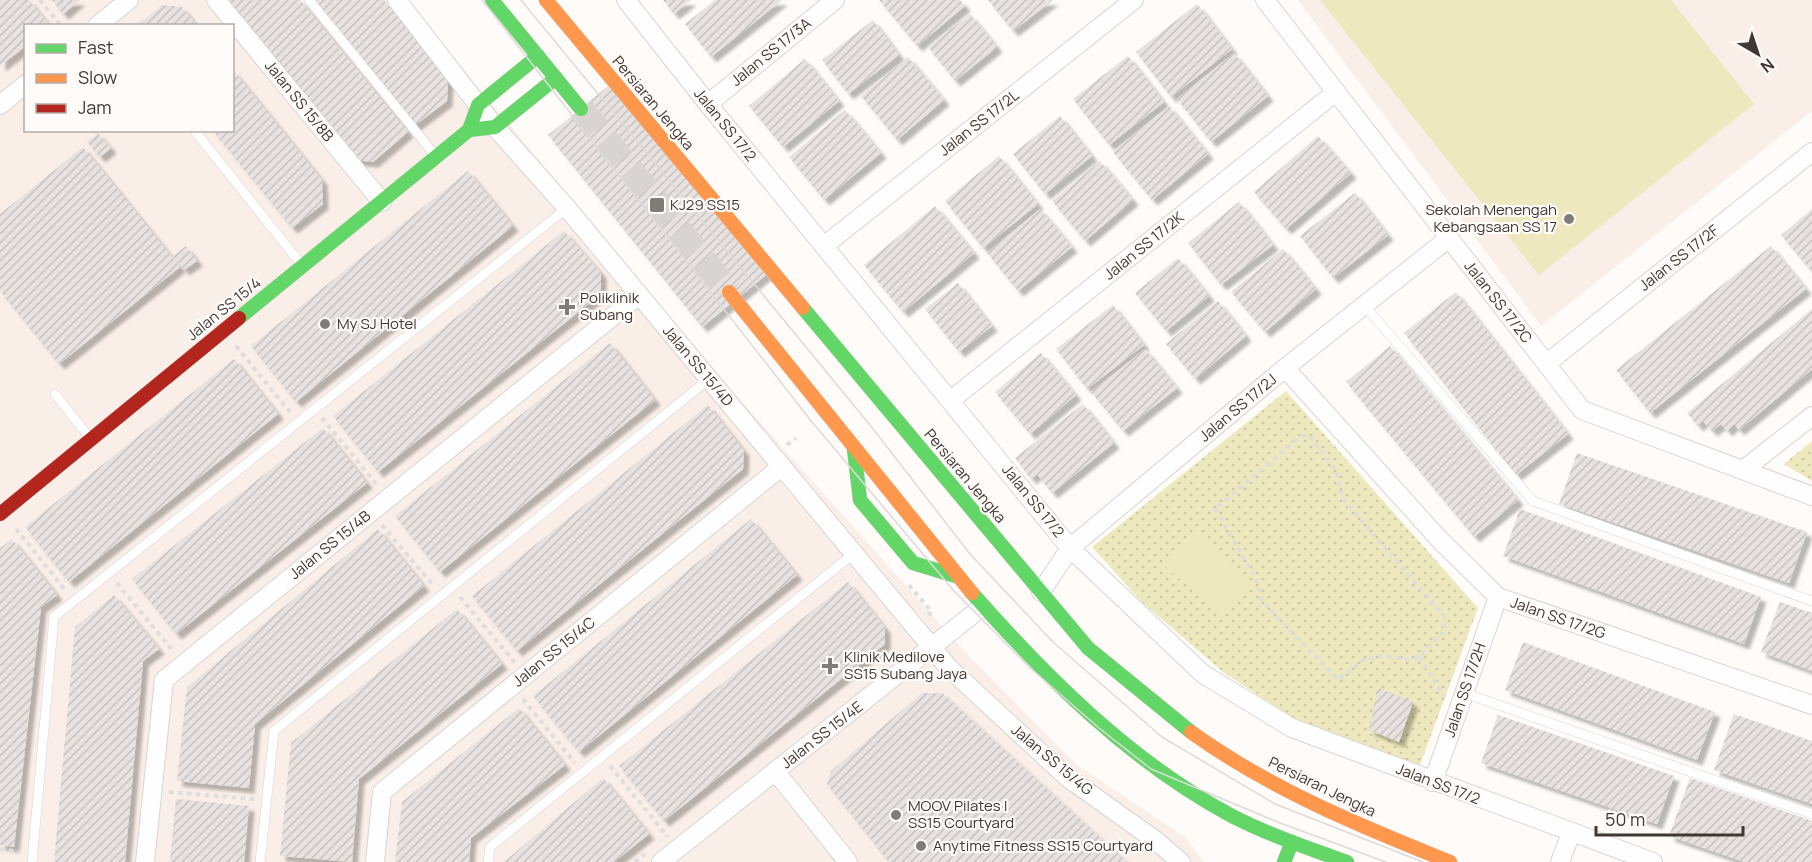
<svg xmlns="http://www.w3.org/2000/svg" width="1812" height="862" font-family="Manrope,sans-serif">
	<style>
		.built { fill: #f9eee8; fill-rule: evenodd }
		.park { fill: url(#park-dots) }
		.pitch { fill: #ede8bd }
		.building { fill: url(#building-hatch); filter: url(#shadow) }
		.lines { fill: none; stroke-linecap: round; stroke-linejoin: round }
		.secondary-tunnel { stroke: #d8d4d2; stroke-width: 26; stroke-dasharray: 26 13; stroke-linecap: butt }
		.lane-casing { stroke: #d9d4d1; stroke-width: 10 }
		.street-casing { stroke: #d9d4d1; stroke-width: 20 }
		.fast-casing { stroke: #d9d4d1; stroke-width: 15 }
		.slow-casing { stroke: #d9d4d1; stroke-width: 15 }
		.jam-casing { stroke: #d9d4d1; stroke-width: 15 }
		.path { stroke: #dfdedd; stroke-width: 4; stroke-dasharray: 4.5 4.5; stroke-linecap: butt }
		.lane { stroke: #fffefe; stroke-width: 9 }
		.street { stroke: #fffefe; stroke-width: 18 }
		.fast { stroke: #63d668; stroke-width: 14 }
		.slow { stroke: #ff974d; stroke-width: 14 }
		.jam { stroke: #b3261e; stroke-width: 14 }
		.tram { stroke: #dcdbda; stroke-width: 1.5 }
		.poi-dot { fill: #827c79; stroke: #fffbf8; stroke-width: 2 }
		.labels { text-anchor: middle; stroke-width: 4.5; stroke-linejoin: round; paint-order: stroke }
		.street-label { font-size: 15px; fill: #403834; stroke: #fffbf8 }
		.poi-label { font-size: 15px; fill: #403834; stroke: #fffbf8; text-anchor: start }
	</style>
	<defs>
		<pattern id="park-dots" width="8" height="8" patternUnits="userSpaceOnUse" patternTransform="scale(1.5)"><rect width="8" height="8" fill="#ede8bd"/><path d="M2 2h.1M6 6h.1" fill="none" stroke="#ccc8a3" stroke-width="1.8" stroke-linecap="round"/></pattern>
		<pattern id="building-hatch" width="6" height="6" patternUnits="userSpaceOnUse" patternTransform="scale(1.5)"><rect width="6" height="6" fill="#e7e1e0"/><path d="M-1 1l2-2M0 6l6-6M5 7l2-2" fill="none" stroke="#c7c2c1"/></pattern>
		<filter id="shadow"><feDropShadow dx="5.5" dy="5.5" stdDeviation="1.5" flood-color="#0004"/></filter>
	</defs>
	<rect width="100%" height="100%" fill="#fefbf9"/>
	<g class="built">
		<path d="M0 0H406L715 372 967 654 1077 765 1185 837 1204 862H0ZM26 26H232V130H26Z"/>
		<path d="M1298 0H1812V111L1541 326Z"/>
	</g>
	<g class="park">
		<path d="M1286 391 1478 608 1420 765 1305 726 1223 672 1142 602 1092 547Z"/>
		<path d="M1812 441V481L1784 464Z"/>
	</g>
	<g class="pitch">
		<path d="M1320 0H1671L1754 104 1539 275Z"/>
		<path d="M1194 532 1249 582 1220 615 1164 565Z"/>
	</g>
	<g class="building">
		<path d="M0 0H29L50 26H26V46L0 66Z"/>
		<path d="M52 0H80L63 14Z"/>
		<path d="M223 0H300L408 132 373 162 355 160Z"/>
		<path d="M313 0H384L448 79 447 101 414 126Z"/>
		<path d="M663 0H691L674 14Z"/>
		<path d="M715 0H782L711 57 685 24Z"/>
		<path d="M879 0H960L965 6 917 46Z"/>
		<path d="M988 0H1053L1013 31Z"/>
		<path d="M1197 4 1232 49 1171 97 1136 52Z"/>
		<path d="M162 5 182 7 197 26H136Z"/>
		<path d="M970 14 997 47 955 81 928 47Z"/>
		<path d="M873 20 899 55 848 94 822 60Z"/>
		<path d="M1234 53 1268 96 1211 142 1177 99Z"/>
		<path d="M1128 56 1164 102 1109 145 1073 99Z"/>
		<path d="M908 57 944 100 897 140 861 96Z"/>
		<path d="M805 59 839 101 783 147 749 106Z"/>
		<path d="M232 69 322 180 323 204 292 228 212 130H232Z"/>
		<path d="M612 83 767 274 702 327 548 135Z"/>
		<path d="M1169 106 1208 154 1152 200 1113 152Z"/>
		<path d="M845 110 881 153 824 200 789 157Z"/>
		<path d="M1060 116 1092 156 1045 194 1013 154Z"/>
		<path d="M98 133 111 148 100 157 87 142Z"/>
		<path d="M1318 136 1351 173 1286 229 1254 192Z"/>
		<path d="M83 147 180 267 59 364 0 291V214Z"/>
		<path d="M999 156 1038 204 983 248 945 201Z"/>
		<path d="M1100 161 1133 200 1085 241 1052 201Z"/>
		<path d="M468 171 513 226 296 402 251 346Z"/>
		<path d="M1355 193 1388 235 1333 278 1300 236Z"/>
		<path d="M1239 202 1273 245 1221 285 1188 243Z"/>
		<path d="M935 206 974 253 903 312 864 265Z"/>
		<path d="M1040 209 1072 247 1018 291 987 253Z"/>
		<path d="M1812 209V272L1781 235Z"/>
		<path d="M564 231 601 273V294L378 472 333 416Z"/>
		<path d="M186 246 197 261 184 270 173 256Z"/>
		<path d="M1771 246 1806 289 1650 413 1616 370Z"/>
		<path d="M1283 249 1316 289 1265 332 1231 292Z"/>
		<path d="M1178 258 1209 296 1166 331 1135 293Z"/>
		<path d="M958 283 992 326 959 352 925 309Z"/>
		<path d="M1456 292 1568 434 1516 475 1404 333Z"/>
		<path d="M1218 301 1246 336 1195 379 1166 344Z"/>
		<path d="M1113 305 1144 345 1087 389 1056 349Z"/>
		<path d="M1812 309V369L1739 430 1734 424 1727 431 1721 424 1712 431 1703 421 1698 426 1687 413Z"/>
		<path d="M610 343 655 400 440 572 395 516Z"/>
		<path d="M1390 346 1518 500 1474 537 1346 382Z"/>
		<path d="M1145 349 1177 388 1123 431 1091 392Z"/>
		<path d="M1041 353 1076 395 1030 434 995 392Z"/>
		<path d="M234 359 278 414 69 582 25 527Z"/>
		<path d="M1083 404 1114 443 1052 493 1037 474 1031 479 1015 458Z"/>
		<path d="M708 405 744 451 743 469 517 651 472 596Z"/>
		<path d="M323 428 367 483 176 634 132 579Z"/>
		<path d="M1577 453 1807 532 1789 583 1559 504Z"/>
		<path d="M1520 509 1761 597 1744 644 1503 556Z"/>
		<path d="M751 519 797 575 579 752 533 696Z"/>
		<path d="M378 529 424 586 255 724 249 788 177 781 187 687Z"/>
		<path d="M12 539 57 595 41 607 14 847 0 845V548Z"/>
		<path d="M848 582 885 628V644L664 821 619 766Z"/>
		<path d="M114 595 159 649 143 661 125 862H54L75 627Z"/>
		<path d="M1780 602 1812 613V671L1761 652Z"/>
		<path d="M457 609 502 664 359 779 352 862 280 856 291 743Z"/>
		<path d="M1523 642 1715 712 1697 760 1505 690Z"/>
		<path d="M1378 688 1413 702 1399 742 1369 730Z"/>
		<path d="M922 693H942L1127 862H889L827 784 831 771Z"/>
		<path d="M519 708 565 765 471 838 469 862H395L402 802Z"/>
		<path d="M1734 714 1812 741V804L1714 770Z"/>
		<path d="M1498 715 1674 776 1657 824 1481 763Z"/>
		<path d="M603 778 649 834 614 862H504Z"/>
		<path d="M1690 778 1812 821V862H1744L1669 836Z"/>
		<path d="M176 799 249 806 244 862H170Z"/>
	</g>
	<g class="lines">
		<path class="secondary-tunnel" d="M581 109 729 292"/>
		<g class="lane-casing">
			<g id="lane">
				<path d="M309 0 435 155"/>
				<path d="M194 130 301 264"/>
				<path d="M1364 305 1533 501 1812 601"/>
				<path d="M55 394 89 437"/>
				<path d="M1464 693 1812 814"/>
				<path d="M32 862 54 617 567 208"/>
				<path d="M260 862 274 731 709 379"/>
				<path d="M488 862 490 847 853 554"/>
			</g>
		</g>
		<g class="street-casing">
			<g id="street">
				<path d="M216 0 382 202"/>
				<path d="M397 0 495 127 567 208 949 668 1068 778 1155 840 1181 862"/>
				<path d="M626 0 708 104 1070 548 1203 674 1292 728 1653 862"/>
				<path d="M1265 0 1582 410 1812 496"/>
				<path d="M97 26 129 0"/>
				<path d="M708 104 835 0"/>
				<path d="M0 105 26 84"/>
				<path d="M825 245 1134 0"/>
				<path d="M1546 364 1812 152"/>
				<path d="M1285 368 1439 539 1498 597 1812 705"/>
				<path d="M951 400 1336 92"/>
				<path d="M1743 470 1812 416"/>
				<path d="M1041 592 1070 548 1285 368 1449 238"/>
				<path d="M775 771 848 862"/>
				<path d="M1433 782 1498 597"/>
				<path d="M145 862 164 680 639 295"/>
				<path d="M375 862 382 792 781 467"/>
				<path d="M661 862 982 607"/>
				<path d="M1560 862 1571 833"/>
			</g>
		</g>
		<g class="fast-casing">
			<g id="fast">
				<path d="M492 0 581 109"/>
				<path d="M469 130 495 127 556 78"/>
				<path d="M803 308 1088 648 1191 732"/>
				<path d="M239 318 469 130 478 105 538 56"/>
				<path d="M854 449 860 500 913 563 956 576"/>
				<path d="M972 593C1048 679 1131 762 1232 816 1269 835 1308 848 1347 862"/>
				<path d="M1284 862 1292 842"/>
			</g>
		</g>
		<g class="slow-casing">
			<g id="slow">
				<path d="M546 0 803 308"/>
				<path d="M729 292 972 593"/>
				<path d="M1191 732C1270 789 1360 826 1450 862"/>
			</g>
		</g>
		<g class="jam-casing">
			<path id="jam" d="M0 514 239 318"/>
		</g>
		<g class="path">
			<path d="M40 0 61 26"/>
			<path d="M236 346 290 412"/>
			<path d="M322 418 378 486"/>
			<path d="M1301 436H1309L1336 470 1343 499 1444 616 1445 630 1419 657 1408 659 1382 656 1363 660 1338 680 1262 601 1255 576 1215 509Z"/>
			<path d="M787 445 796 438"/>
			<path d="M382 525 433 585"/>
			<path d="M16 529 66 591"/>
			<path d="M117 583 173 651"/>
			<path d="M909 585 932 612 928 615"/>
			<path d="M460 597 515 663"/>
			<path d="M1419 657 1445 697"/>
			<path d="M523 699 575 763"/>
			<path d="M610 766 668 837"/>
			<path d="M169 792 254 799"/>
			<path d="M0 849 20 852"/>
			<path d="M635 862 645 854"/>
		</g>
		<use href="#lane" class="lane"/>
		<use href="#street" class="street"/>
		<use href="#fast" class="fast"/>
		<use href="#slow" class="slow"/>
		<use href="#jam" class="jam"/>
		<g class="tram">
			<path d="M482 0 812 422 954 591 1029 667 1099 728 1151 769 1280 823 1386 862"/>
			<path d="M521 0 870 425 970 554 1053 642 1162 737 1275 804 1423 862"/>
		</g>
	</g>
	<g class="poi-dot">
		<rect x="649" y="197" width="16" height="16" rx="3"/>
		<circle cx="1569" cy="219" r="6"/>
		<path d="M564 298h6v6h6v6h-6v6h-6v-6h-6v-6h6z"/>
		<circle cx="325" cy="324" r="6"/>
		<path d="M827 657h6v6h6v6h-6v6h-6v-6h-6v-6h6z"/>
		<circle cx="896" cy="815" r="6"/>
		<circle cx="921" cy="846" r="6"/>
	</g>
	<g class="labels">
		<g class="street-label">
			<text transform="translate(771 52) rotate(-39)" y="5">Jalan SS 17/3A</text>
			<text transform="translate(299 101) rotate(51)" y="5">Jalan SS 15/8B</text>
			<text transform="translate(653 103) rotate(50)" y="5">Persiaran Jengka</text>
			<text transform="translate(979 123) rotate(-38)" y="5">Jalan SS 17/2L</text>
			<text transform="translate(725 125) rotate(51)" y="5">Jalan SS 17/2</text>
			<text transform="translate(1144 246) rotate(-39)" y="5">Jalan SS 17/2K</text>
			<text transform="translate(1679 258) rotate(-38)" y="5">Jalan SS 17/2F</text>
			<text transform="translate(1498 302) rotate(52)" y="5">Jalan SS 17/2C</text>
			<text transform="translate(224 309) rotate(-39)" y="5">Jalan SS 15/4</text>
			<text transform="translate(698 366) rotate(50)" y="5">Jalan SS 15/4D</text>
			<text transform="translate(1238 408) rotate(-40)" y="5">Jalan SS 17/2J</text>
			<text transform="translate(965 476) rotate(50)" y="5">Persiaran Jengka</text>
			<text transform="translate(1033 501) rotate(51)" y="5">Jalan SS 17/2</text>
			<text transform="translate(330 545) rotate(-39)" y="5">Jalan SS 15/4B</text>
			<text transform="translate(1558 618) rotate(19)" y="5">Jalan SS 17/2G</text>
			<text transform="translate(554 652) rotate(-39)" y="5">Jalan SS 15/4C</text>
			<text transform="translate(1465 690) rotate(-71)" y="5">Jalan SS 17/2H</text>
			<text transform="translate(822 735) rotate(-38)" y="5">Jalan SS 15/4E</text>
			<text transform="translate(1052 760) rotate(40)" y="5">Jalan SS 15/4G</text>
			<text transform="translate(1438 784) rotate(21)" y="5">Jalan SS 17/2</text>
			<text transform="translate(1322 787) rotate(26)" y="5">Persiaran Jengka</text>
		</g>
		<g class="poi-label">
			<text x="670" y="210">KJ29 SS15</text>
			<text x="1557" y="215" text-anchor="end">Sekolah Menengah<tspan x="1557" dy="17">Kebangsaan SS 17</tspan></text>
			<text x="580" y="303">Poliklinik<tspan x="580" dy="17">Subang</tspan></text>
			<text x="337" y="329">My SJ Hotel</text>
			<text x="844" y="662">Klinik Medilove<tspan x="844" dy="17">SS15 Subang Jaya</tspan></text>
			<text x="908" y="811">MOOV Pilates |<tspan x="908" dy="17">SS15 Courtyard</tspan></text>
			<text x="933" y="851">Anytime Fitness SS15 Courtyard</text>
		</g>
	</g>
	<rect x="24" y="24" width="210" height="108" fill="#fffbf8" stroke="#b3adaa" stroke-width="1.5"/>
	<rect x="36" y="44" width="30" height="9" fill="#63d668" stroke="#b3adaa" stroke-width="1.5"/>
	<text x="78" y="54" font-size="18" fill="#403834">Fast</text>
	<rect x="36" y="74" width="30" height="9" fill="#ff974d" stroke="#b3adaa" stroke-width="1.5"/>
	<text x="78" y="84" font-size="18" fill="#403834">Slow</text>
	<rect x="36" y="104" width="30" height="9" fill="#b3261e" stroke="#b3adaa" stroke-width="1.5"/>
	<text x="78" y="114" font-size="18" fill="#403834">Jam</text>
	<g transform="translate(1758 54) rotate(141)" stroke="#fffbf8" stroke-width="4.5" paint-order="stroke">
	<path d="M0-4.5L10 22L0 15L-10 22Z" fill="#403834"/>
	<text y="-9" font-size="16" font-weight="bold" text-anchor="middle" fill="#403834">N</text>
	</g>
	<path d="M1596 826v9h147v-9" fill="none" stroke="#403834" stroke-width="3"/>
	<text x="1605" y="826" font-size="18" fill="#403834" stroke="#fffbf8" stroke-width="4.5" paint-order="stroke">50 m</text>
</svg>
